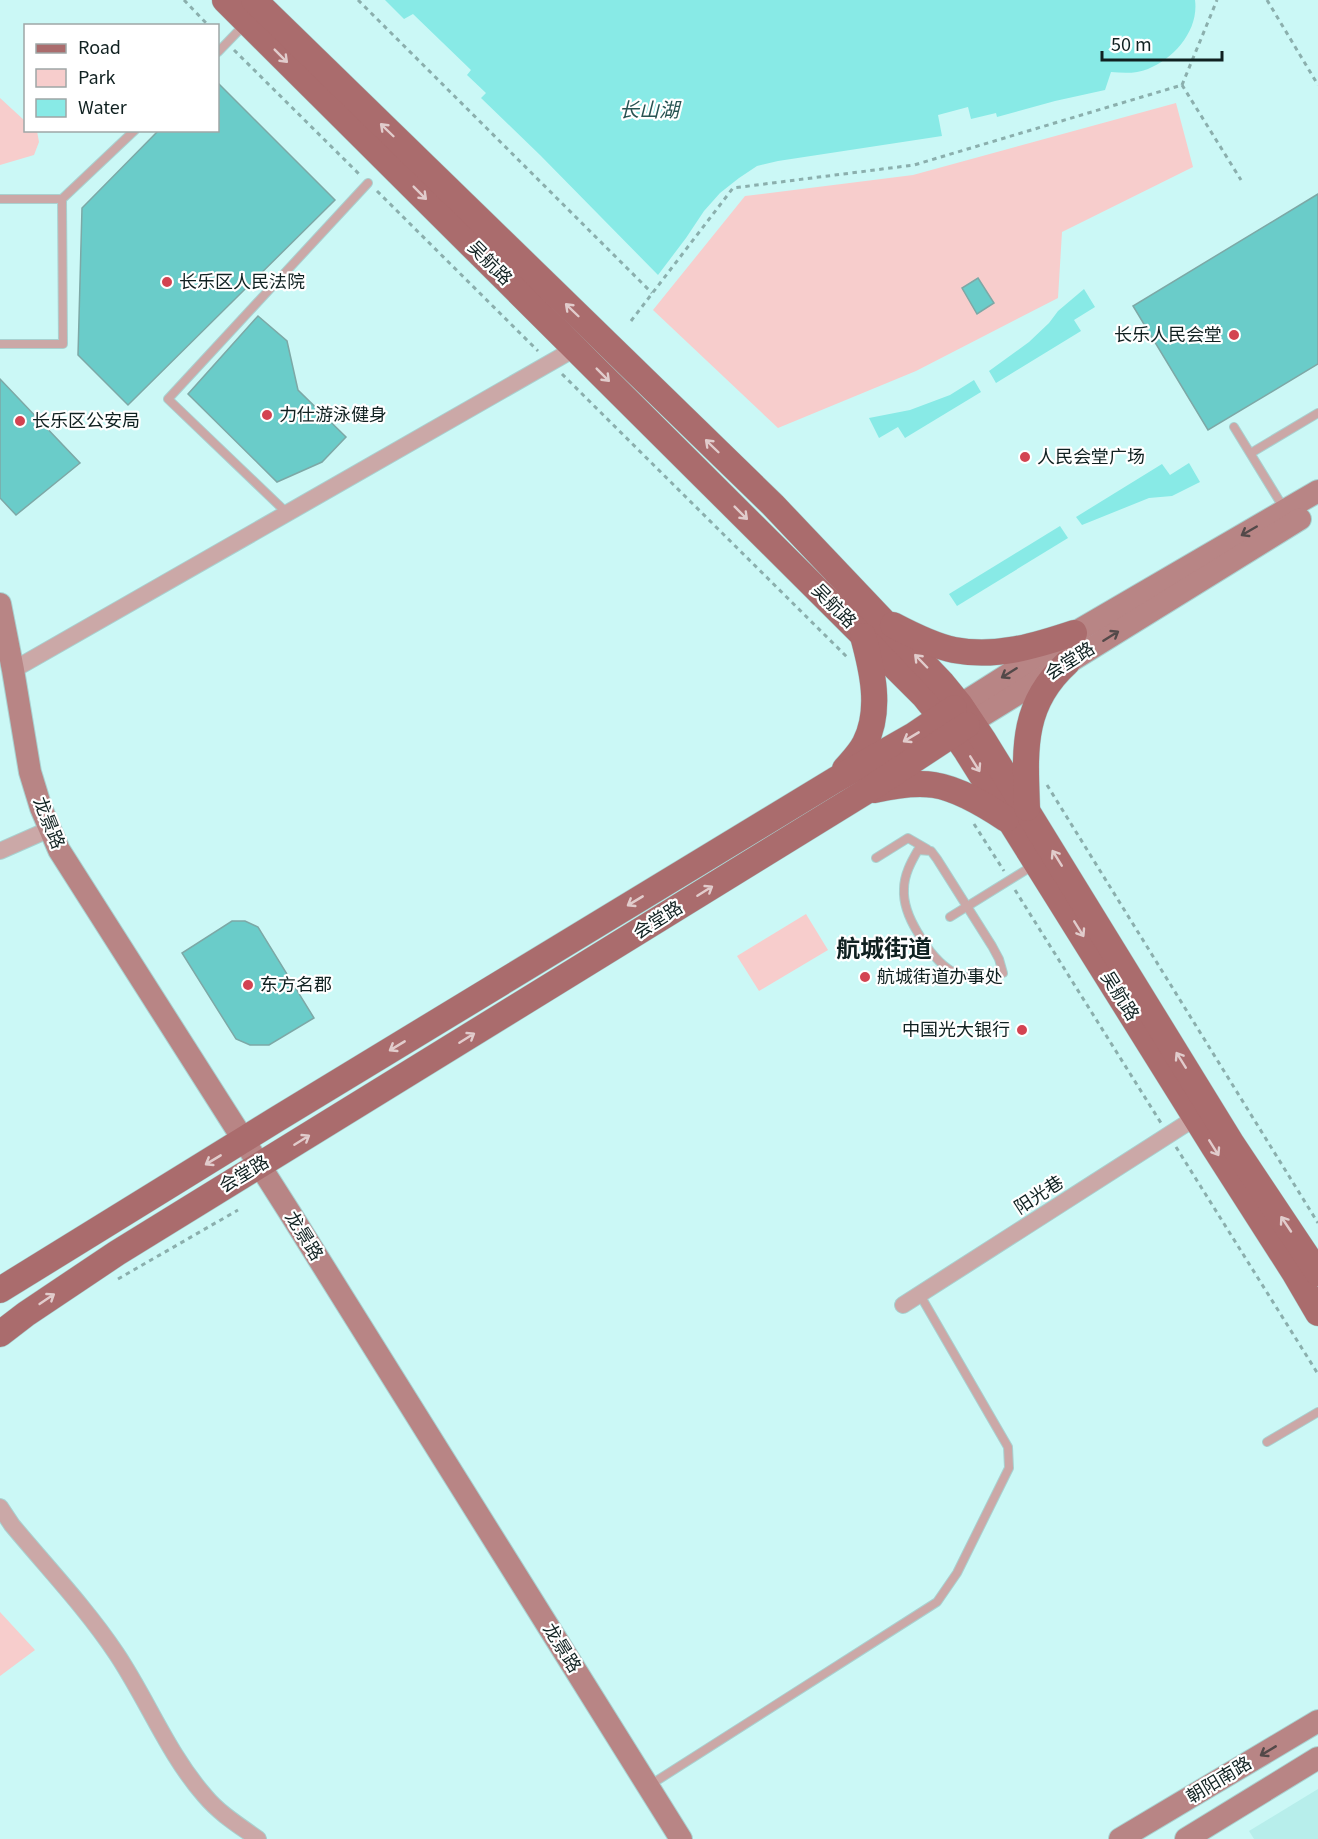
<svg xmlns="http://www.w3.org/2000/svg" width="1318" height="1839" font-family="Georgia,'Noto Sans SC',serif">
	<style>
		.built { fill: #b7eeeb }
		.green { fill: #f7cdcc }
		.water { fill: #88eae6 }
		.building { fill: #6accc9; stroke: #7da8a6; stroke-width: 1.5 }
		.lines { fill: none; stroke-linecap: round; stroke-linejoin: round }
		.lane-casing { stroke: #a9d1d0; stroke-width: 10 }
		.street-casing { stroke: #a9d1d0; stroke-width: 18 }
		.secondary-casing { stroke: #a9d1d0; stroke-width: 24 }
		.primary-casing { stroke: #a9d1d0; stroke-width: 27 }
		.path { stroke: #8bafad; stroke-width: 3; stroke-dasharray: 4.5 4.5; stroke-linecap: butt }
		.lane { stroke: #cba8a7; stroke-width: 8 }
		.street { stroke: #cba8a7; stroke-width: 16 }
		.secondary { stroke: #b88585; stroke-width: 22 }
		.primary { stroke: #aa6c6d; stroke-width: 26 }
		.oneway { stroke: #e1cccc }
		.oneway2 { stroke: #534949 }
		.poi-dot { fill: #d34351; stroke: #fff; stroke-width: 2 }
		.labels { text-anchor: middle; stroke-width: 4.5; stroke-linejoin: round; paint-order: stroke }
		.street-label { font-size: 18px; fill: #102121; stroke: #fff }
		.poi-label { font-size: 18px; fill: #102121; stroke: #fff; text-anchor: start }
		.water-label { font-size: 20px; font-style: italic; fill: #285453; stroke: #fff }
		.district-label { font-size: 24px; font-weight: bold; fill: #102121; stroke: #fff }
	</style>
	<rect width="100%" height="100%" fill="#cbf8f6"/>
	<path class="built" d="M1318 1789V1839H1254L1249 1831Z"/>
	<g class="green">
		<path d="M0 98 25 121 26 130 37 131 39 142 34 155 0 165Z"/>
		<path d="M1176 103 1193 167 1062 232 1058 298 916 371 778 428 653 310 745 196 913 175Z"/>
		<path d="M806 914 828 950 759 991 737 956Z"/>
		<path d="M0 1612 35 1650 0 1676Z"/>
	</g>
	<g class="water">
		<path d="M385 0H1195C1199 30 1175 58 1148 69 1136 74 1123 73 1111 72L1105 90 1055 101 997 117 996 113 971 119 968 107 938 115 942 136 778 161 757 166 739 178 720 193 704 211 686 238 658 275 541 156 481 98 486 93 467 75 471 70 413 14 404 19Z"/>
		<path d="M1084 289 1095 307 1074 320 1081 331 996 383 989 371 1029 342 1049 323 1058 311Z"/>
		<path d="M974 380 981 392 905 438 898 427 879 438 869 418 910 410 950 395Z"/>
		<path d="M1189 463 1200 482 1172 496 1149 498 1082 525 1076 517 1162 464 1170 475Z"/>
		<path d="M1060 526 1068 538 957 606 949 594Z"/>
	</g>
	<g class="building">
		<path d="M218 83 335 200 128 405 78 355 82 208 159 130H218Z"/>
		<path d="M1318 194V364L1208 430 1133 306Z"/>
		<path d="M978 278 994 303 977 314 962 288Z"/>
		<path d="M258 316 287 341 298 390 346 437 322 462 277 482 188 394Z"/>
		<path d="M0 379 80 463 16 515 0 498Z"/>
		<path d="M232 921H245L258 927 314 1018 269 1045H250L236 1039 182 953Z"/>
	</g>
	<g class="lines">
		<g class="lane-casing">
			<g id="lane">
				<path d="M218 52 245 24"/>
				<path d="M0 199H62L63 344H0"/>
				<path d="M62 199 135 130"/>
				<path d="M1234 427 1285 510"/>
				<path d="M1251 453 1318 413"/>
				<path d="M287 513 168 399 368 183"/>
				<path d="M918 850 931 851 937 859 992 946 999 959 1003 973C963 990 937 966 918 933 910 920 903 905 904 889 904 875 911 862 918 850Z"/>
				<path d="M876 858 908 838 927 849"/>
				<path d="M950 917 1034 865"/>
				<path d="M1267 1442 1318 1412"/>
				<path d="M650 1785 937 1602 957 1573 1009 1468 1008 1447 920 1295"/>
			</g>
		</g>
		<g class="street-casing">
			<g id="street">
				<path d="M13 670 576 348"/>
				<path d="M0 851 50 829"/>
				<path d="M903 1305 1195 1118"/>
				<path d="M0 1507 12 1525C46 1566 86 1608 116 1653 147 1699 168 1754 205 1796 220 1814 240 1826 258 1839"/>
			</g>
		</g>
		<g class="secondary-casing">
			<g id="secondary">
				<path d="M0 604 13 670 30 772 41 808 59 850 290 1213 681 1839"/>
				<path d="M960 705 1074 633 1318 491"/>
				<path d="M972 722 1300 519"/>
				<path d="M1120 1839 1318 1721"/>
				<path d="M1186 1839 1318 1758"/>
			</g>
		</g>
		<g class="primary-casing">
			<g id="primary">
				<path d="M225 0 924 696 954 733 967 752 1214 1147 1294 1272 1318 1313"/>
				<path d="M254 0 773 505 942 683 960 705 984 741 1232 1144 1318 1273"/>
				<path d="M893 625C912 635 934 646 954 650 996 658 1035 646 1074 633"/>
				<path d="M845 769C852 761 860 753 865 743 882 710 872 669 863 636"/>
				<path d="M874 790C892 786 915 782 934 785 959 789 985 805 1006 819"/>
				<path d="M1027 808C1025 750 1021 705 1067 663"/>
				<path d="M0 1290 277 1119 835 780 914 735 954 708"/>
				<path d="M0 1334 26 1314 117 1253 865 792 967 725"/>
			</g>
		</g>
		<g class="path">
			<path d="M184 0 209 26"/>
			<path d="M358 0 652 293"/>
			<path d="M1267 0 1318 85"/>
			<path d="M234 50 361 176"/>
			<path d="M1182 85 1241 180"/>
			<path d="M1182 85 1217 0"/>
			<path d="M377 191 538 351"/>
			<path d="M631 321 733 188 914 165 1182 85"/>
			<path d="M562 374 847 657"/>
			<path d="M1047 785 1318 1223"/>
			<path d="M974 824 1004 871"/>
			<path d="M1015 890 1161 1123"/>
			<path d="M1176 1147 1318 1374"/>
			<path d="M118 1279 238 1210"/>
		</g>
		<use href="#lane" class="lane"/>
		<use href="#street" class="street"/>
		<use href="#secondary" class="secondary"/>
		<use href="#primary" class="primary"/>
	</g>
	<defs><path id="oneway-shaft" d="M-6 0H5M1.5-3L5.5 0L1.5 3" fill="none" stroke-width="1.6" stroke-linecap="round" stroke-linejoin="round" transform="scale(1.5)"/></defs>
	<g class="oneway">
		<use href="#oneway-shaft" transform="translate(281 56) rotate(45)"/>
		<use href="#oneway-shaft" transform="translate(387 130) rotate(-136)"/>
		<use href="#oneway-shaft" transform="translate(420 193) rotate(45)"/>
		<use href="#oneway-shaft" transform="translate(572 310) rotate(-136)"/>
		<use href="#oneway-shaft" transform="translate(603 375) rotate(45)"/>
		<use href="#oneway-shaft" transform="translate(712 446) rotate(-136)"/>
		<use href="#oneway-shaft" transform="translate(741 513) rotate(45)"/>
		<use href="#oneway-shaft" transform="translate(921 661) rotate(-134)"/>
		<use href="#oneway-shaft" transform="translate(911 737) rotate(149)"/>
		<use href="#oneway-shaft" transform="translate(975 764) rotate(58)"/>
		<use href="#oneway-shaft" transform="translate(1057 858) rotate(-122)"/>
		<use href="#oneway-shaft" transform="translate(705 891) rotate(-32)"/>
		<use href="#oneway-shaft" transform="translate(635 901) rotate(149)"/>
		<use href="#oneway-shaft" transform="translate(1079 929) rotate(58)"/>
		<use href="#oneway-shaft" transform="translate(467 1038) rotate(-32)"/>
		<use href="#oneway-shaft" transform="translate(397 1046) rotate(149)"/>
		<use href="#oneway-shaft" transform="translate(1181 1060) rotate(-122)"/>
		<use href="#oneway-shaft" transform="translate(302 1140) rotate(-32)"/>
		<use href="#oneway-shaft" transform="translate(1214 1148) rotate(58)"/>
		<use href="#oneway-shaft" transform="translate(213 1160) rotate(149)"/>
		<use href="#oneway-shaft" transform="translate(1286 1224) rotate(-124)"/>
		<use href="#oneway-shaft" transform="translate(47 1299) rotate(-34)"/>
	</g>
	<g class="oneway2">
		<use href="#oneway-shaft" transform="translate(1249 531) rotate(150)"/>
		<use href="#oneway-shaft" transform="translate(1111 636) rotate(-32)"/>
		<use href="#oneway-shaft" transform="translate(1009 673) rotate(148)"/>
		<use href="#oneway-shaft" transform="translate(1268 1751) rotate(149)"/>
	</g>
	<g class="poi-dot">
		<circle cx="167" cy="282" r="6"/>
		<circle cx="1234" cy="335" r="6"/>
		<circle cx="267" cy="415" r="6"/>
		<circle cx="20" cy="421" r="6"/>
		<circle cx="1025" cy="457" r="6"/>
		<circle cx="865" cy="977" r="6"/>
		<circle cx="248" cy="985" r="6"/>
		<circle cx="1022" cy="1030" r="6"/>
	</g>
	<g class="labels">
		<g class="street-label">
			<text transform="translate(490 263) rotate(45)" y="6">吴航路</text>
			<text transform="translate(834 606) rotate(45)" y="6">吴航路</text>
			<text transform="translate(1070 661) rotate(-32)" y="6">会堂路</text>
			<text transform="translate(49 823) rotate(68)" y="6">龙景路</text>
			<text transform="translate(658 920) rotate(-32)" y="6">会堂路</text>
			<text transform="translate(1120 996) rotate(58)" y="6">吴航路</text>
			<text transform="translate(244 1174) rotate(-31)" y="6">会堂路</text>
			<text transform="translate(1039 1195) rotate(-33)" y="6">阳光巷</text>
			<text transform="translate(304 1236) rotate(58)" y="6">龙景路</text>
			<text transform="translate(562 1648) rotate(58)" y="6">龙景路</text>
			<text transform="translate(1219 1780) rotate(-31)" y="6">朝阳南路</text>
		</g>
		<g class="poi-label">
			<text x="179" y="288">长乐区人民法院</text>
			<text x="1222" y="341" text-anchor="end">长乐人民会堂</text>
			<text x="279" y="421">力仕游泳健身</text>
			<text x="32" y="427">长乐区公安局</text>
			<text x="1037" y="463">人民会堂广场</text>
			<text x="877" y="983">航城街道办事处</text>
			<text x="260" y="991">东方名郡</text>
			<text x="1010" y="1036" text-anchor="end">中国光大银行</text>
		</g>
		<g class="water-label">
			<text x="649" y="117">长山湖</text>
		</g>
		<g class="district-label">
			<text x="884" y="957">航城街道</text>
		</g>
	</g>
	<rect x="24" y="24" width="195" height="108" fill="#ffffff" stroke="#9fa6a6" stroke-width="1.5"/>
	<rect x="36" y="44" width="30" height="9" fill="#aa6c6d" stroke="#9fa6a6" stroke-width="1.5"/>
	<text x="78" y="54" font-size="18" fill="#102121">Road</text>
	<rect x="36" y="69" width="30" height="18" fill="#f7cdcc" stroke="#9fa6a6" stroke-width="1.5"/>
	<text x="78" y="84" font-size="18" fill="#102121">Park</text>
	<rect x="36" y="99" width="30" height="18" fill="#88eae6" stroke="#9fa6a6" stroke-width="1.5"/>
	<text x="78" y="114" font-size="18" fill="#102121">Water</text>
	<path d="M1102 51v9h120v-9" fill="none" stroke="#102121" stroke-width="3"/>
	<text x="1111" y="51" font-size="18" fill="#102121" stroke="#ffffff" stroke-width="4.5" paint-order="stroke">50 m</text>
</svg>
